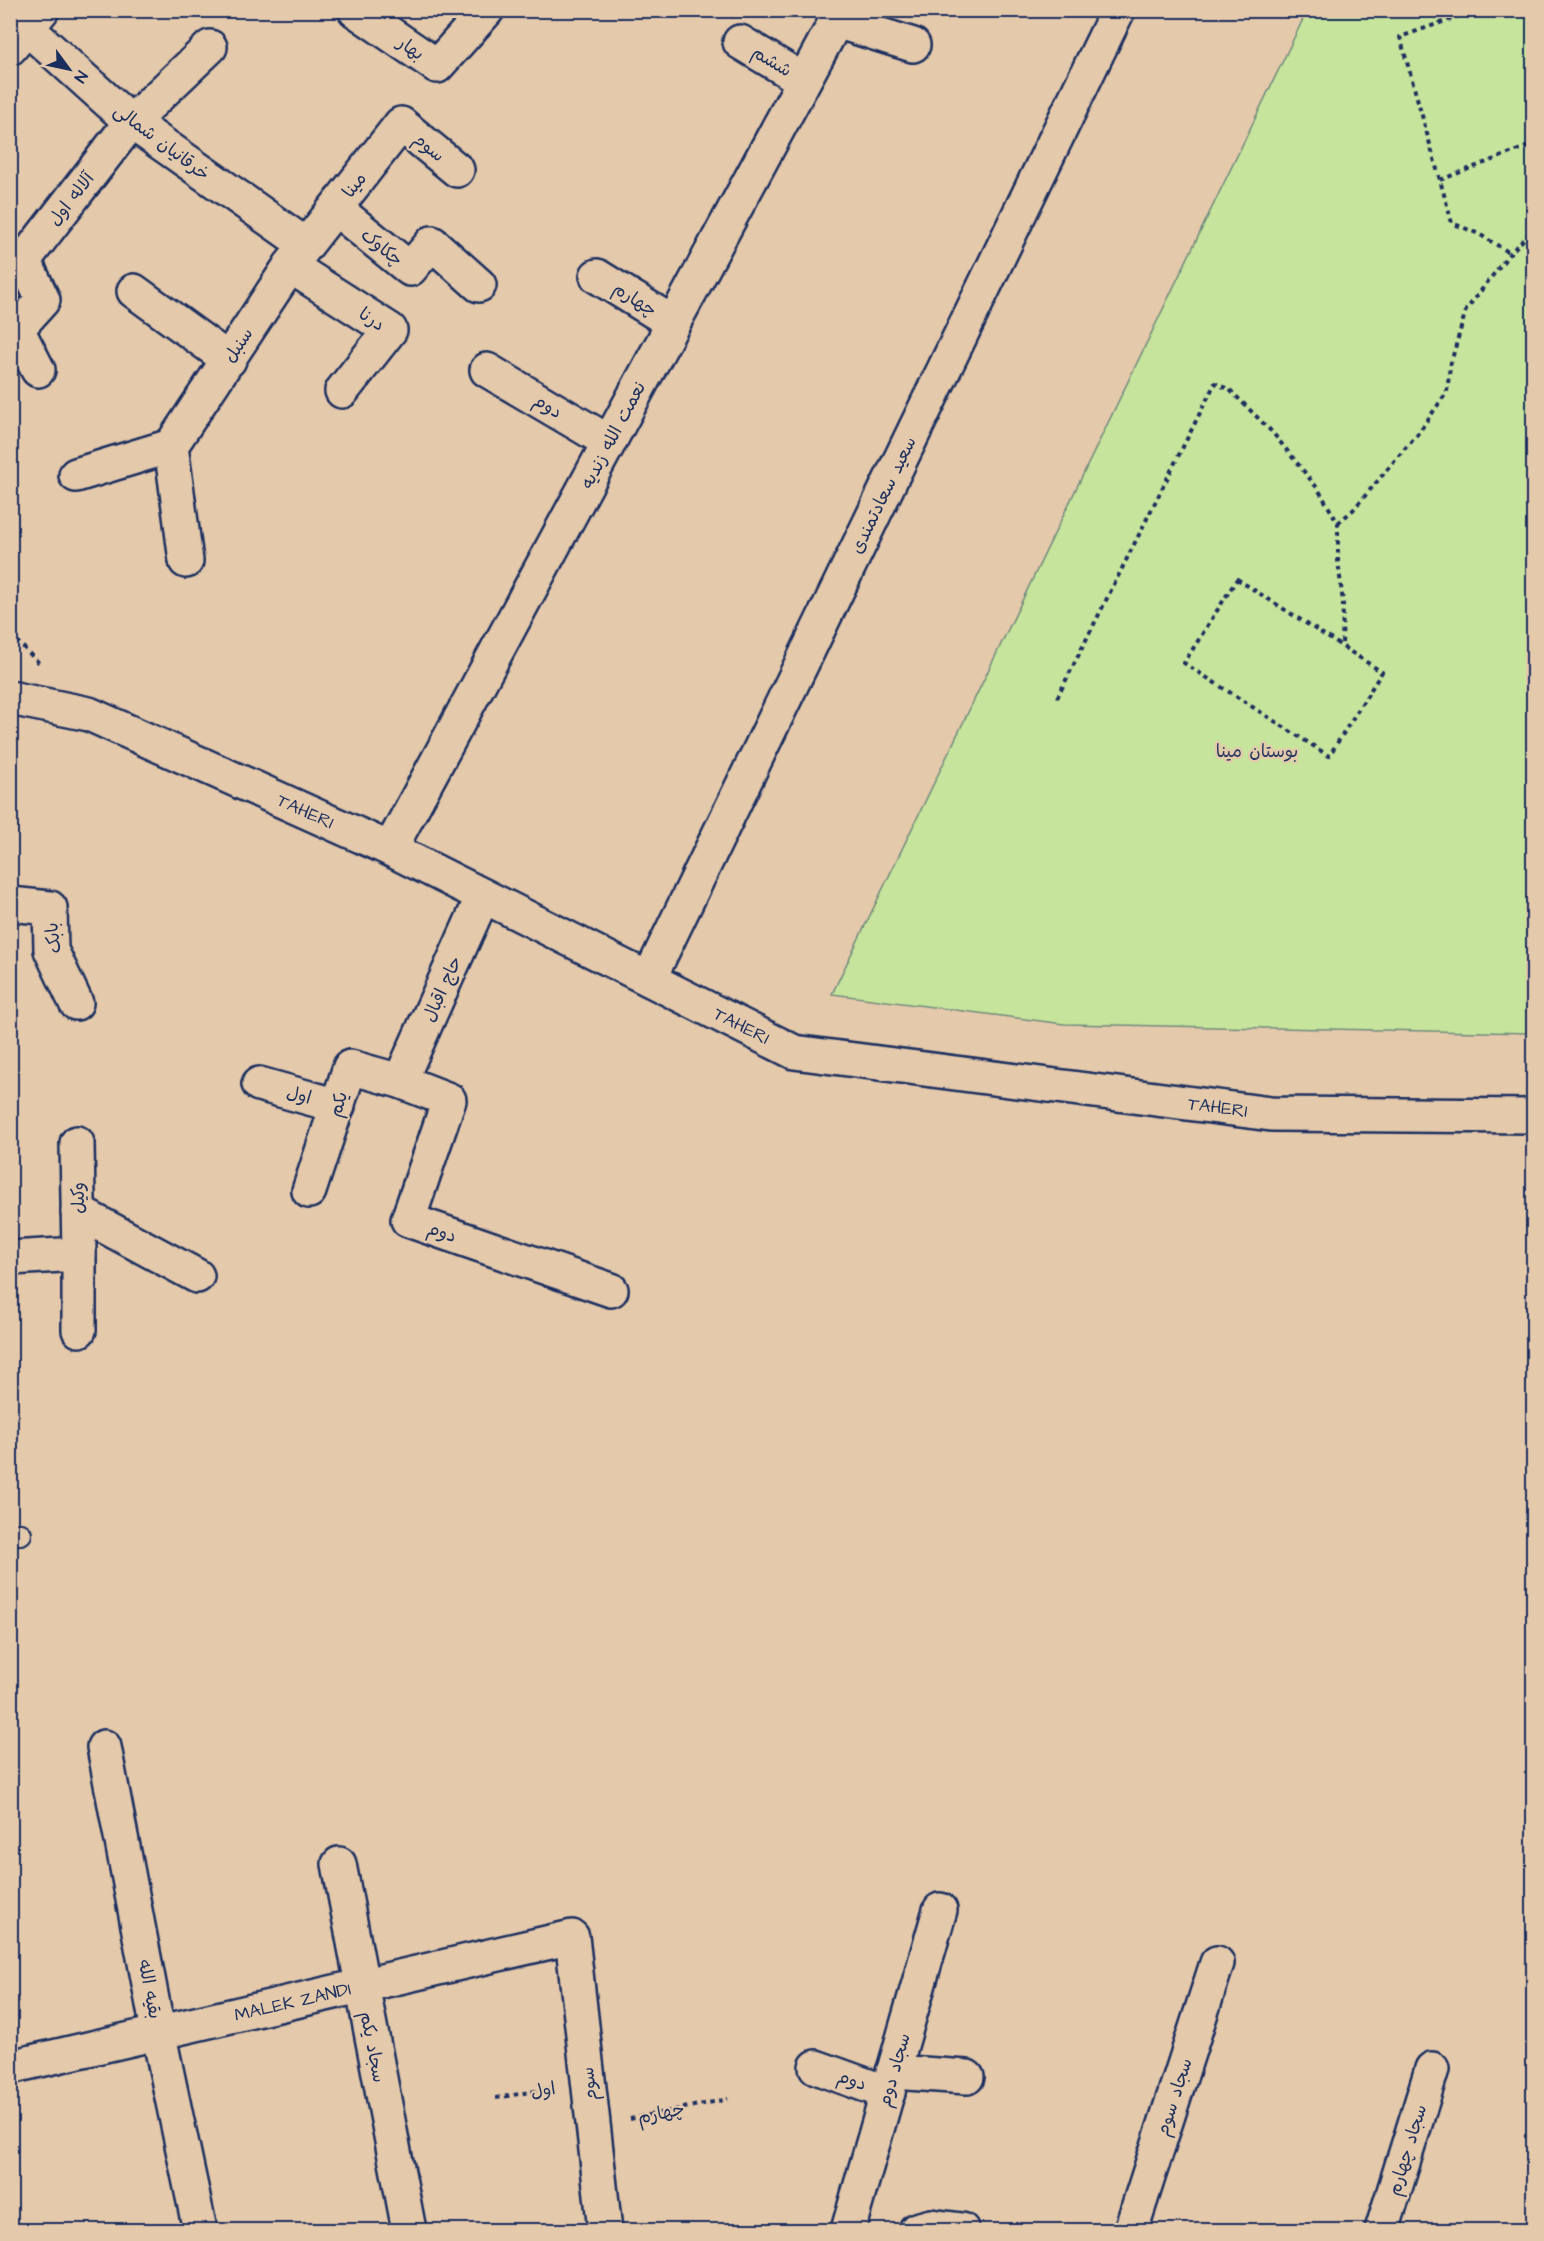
<svg xmlns="http://www.w3.org/2000/svg" width="1544" height="2241" font-family="'Architects Daughter','Playpen Sans Arabic',sans-serif">
	<style>
		.green { fill: #c6e49b; stroke: #708a7c; stroke-width: 1.5 }
		.lines { fill: none; stroke-linecap: round; stroke-linejoin: round }
		.lane-casing { stroke: #1b2f5e; stroke-width: 24 }
		.street-casing { stroke: #1b2f5e; stroke-width: 38 }
		.secondary-casing { stroke: #1b2f5e; stroke-width: 38 }
		.path { stroke: #1b2f5e; stroke-width: 4; stroke-dasharray: 4.5 4.5; stroke-linecap: butt }
		.lane { stroke: #e4c9ab; stroke-width: 20 }
		.street { stroke: #e4c9ab; stroke-width: 33 }
		.secondary { stroke: #e4c9ab; stroke-width: 33 }
		.labels { text-anchor: middle; stroke-width: 4.5; stroke-linejoin: round; paint-order: stroke }
		.street-label { font-size: 18px; fill: #1b2f5e; stroke: #e4c9ab }
		.park-label { font-size: 18px; fill: #243861; stroke: #e4c9ab }
	</style>
	<rect width="100%" height="100%" fill="#e4c9ab"/>
	<filter id="ink" filterUnits="userSpaceOnUse"><feTurbulence type="fractalNoise" baseFrequency=".0167" numOctaves="2"/><feDisplacementMap in="SourceGraphic" scale="12" xChannelSelector="R" yChannelSelector="G"/><feConvolveMatrix kernelMatrix="1 2 1 2 8 2 1 2 1" color-interpolation-filters="sRGB"/></filter>
	<g filter="url(#ink)">
		<path class="green" d="M1307 11H1533V1033L1064 1024 832 994Z"/>
		<g class="lines">
			<g class="lane-casing">
				<path id="lane" d="M10 1534H21"/>
			</g>
			<g class="street-casing">
				<g id="street">
					<path d="M355 10 437 66 487 10"/>
					<path d="M27 28 131 122 306 245"/>
					<path d="M740 42 803 80"/>
					<path d="M336 209 410 269 432 243 479 285"/>
					<path d="M290 266 390 330 342 391"/>
					<path d="M597 276 673 323"/>
					<path d="M134 291 229 360"/>
					<path d="M38 370 17 329 43 300 24 260 131 122 210 47"/>
					<path d="M487 370 609 442"/>
					<path d="M76 475 171 446"/>
					<path d="M186 561 171 446 290 266 401 124 457 170"/>
					<path d="M390 849 836 21 913 45"/>
					<path d="M10 904 50 908 51 950 76 1003"/>
					<path d="M649 979 1118 10"/>
					<path d="M400 1081 483 896"/>
					<path d="M259 1084 338 1106"/>
					<path d="M309 1191 350 1067 400 1081 449 1100 408 1220 611 1290"/>
					<path d="M78 1212 197 1276"/>
					<path d="M79 1254V1330"/>
					<path d="M10 1258 79 1254 77 1143"/>
					<path d="M104 1747 158 2031 200 2230"/>
					<path d="M339 1864 409 2230"/>
					<path id="s1" d="M10 2067 572 1937 605 2230"/>
					<path d="M816 2067 888 2093"/>
					<path d="M893 2072 967 2077"/>
					<path d="M848 2230 940 1910"/>
					<path d="M916 2230 931 2226 962 2230"/>
					<path d="M1131 2230 1217 1963"/>
					<path d="M1382 2230 1432 2069"/>
				</g>
			</g>
			<g class="secondary-casing">
				<g id="secondary">
					<path d="M10 48 42 10"/>
					<path id="s2" d="M10 698 89 714 390 849 794 1052 1271 1114 1534 1116"/>
				</g>
			</g>
			<g class="path">
				<path d="M1477 10 1400 37 1452 223 1479 234 1510 253"/>
				<path d="M1440 180 1534 144"/>
				<path d="M1338 523 1353 510 1419 432 1447 392 1450 366 1466 310 1510 253 1534 229"/>
				<path d="M1237 579 1382 672 1329 756 1184 663Z"/>
				<path d="M10 634 40 664"/>
				<path d="M1057 698 1215 383 1230 390 1272 432 1318 489 1338 523V560L1343 603 1342 646"/>
				<path d="M496 2098 553 2088"/>
				<path d="M630 2119 728 2099"/>
			</g>
			<use href="#lane" class="lane"/>
			<use href="#street" class="street"/>
			<use href="#secondary" class="secondary"/>
		</g>
	</g>
	<g class="labels">
		<g class="street-label">
			<text transform="translate(411 48) rotate(34)" y="6">بهار</text>
			<text transform="translate(772 61) rotate(31)" y="6">ششم</text>
			<text transform="translate(162 142) rotate(37)" y="6">خرقانیان شمالی</text>
			<text transform="translate(429 147) rotate(39)" y="6">سوم</text>
			<text transform="translate(354 185) rotate(-52)" y="6">مینا</text>
			<text transform="translate(71 199) rotate(-52)" y="6">آلاله اول</text>
			<text transform="translate(382 247) rotate(39)" y="6">چکاوک</text>
			<text transform="translate(635 299) rotate(32)" y="6">چهارم</text>
			<text transform="translate(372 319) rotate(34)" y="6">درنا</text>
			<text transform="translate(238 345) rotate(-57)" y="6">سنبل</text>
			<text transform="translate(548 406) rotate(31)" y="6">دوم</text>
			<text transform="translate(613 435) rotate(-62)" y="6">نعمت الله زندیه</text>
			<text transform="translate(883 495) rotate(-64)" y="6">سعید سعادتمندی</text>
			<text dy="6" stroke="none"><textPath href="#s2" startOffset="318">TAHERI</textPath></text>
			<text transform="translate(53 938) rotate(-97)" y="6">بابک</text>
			<text transform="translate(442 989) rotate(-66)" y="6">حاج اقبال</text>
			<text dy="6" stroke="none"><textPath href="#s2" startOffset="804">TAHERI</textPath></text>
			<text transform="translate(299 1095) rotate(15)" y="6">اول</text>
			<text transform="translate(338 1104) rotate(-72)" y="6">یکم</text>
			<text dy="6" stroke="none"><textPath href="#s2" startOffset="1290">TAHERI</textPath></text>
			<text transform="translate(78 1198) rotate(-91)" y="6">وکیل</text>
			<text transform="translate(442 1232) rotate(19)" y="6">دوم</text>
			<text transform="translate(150 1989) rotate(79)" y="6">بقیه الله</text>
			<text dy="6" stroke="none"><textPath href="#s1" startOffset="290">MALEK ZANDI</textPath></text>
			<text transform="translate(373 2047) rotate(79)" y="6">سجاد یکم</text>
			<text transform="translate(894 2070) rotate(-74)" y="6">سجاد دوم</text>
			<text transform="translate(852 2080) rotate(19)" y="6">دوم</text>
			<text transform="translate(589 2084) rotate(-97)" y="6">سوم</text>
			<text transform="translate(543 2090) rotate(-10)" y="6">اول</text>
			<text transform="translate(1174 2097) rotate(-72)" y="6">سجاد سوم</text>
			<text transform="translate(661 2113) rotate(-12)" y="6">چهارم</text>
			<text transform="translate(1407 2150) rotate(-73)" y="6">سجاد چهارم</text>
		</g>
		<g class="park-label">
			<text x="1257" y="757">بوستان مینا</text>
		</g>
	</g>
	<rect width="1544" height="2241" fill="none" stroke="#e4c9ab" stroke-width="36"/>
	<rect x="18" y="18" width="1508" height="2205" fill="none" stroke="#1b2f5e" stroke-width="2" filter="url(#ink)"/>
	<g transform="translate(69 69) rotate(123)" stroke="#e4c9ab" stroke-width="4.5" paint-order="stroke">
	<path d="M0-4.5L10 22L0 15L-10 22Z" fill="#1b2f5e"/>
	<text y="-9" font-size="16" font-weight="bold" text-anchor="middle" fill="#1b2f5e">N</text>
	</g>
</svg>
